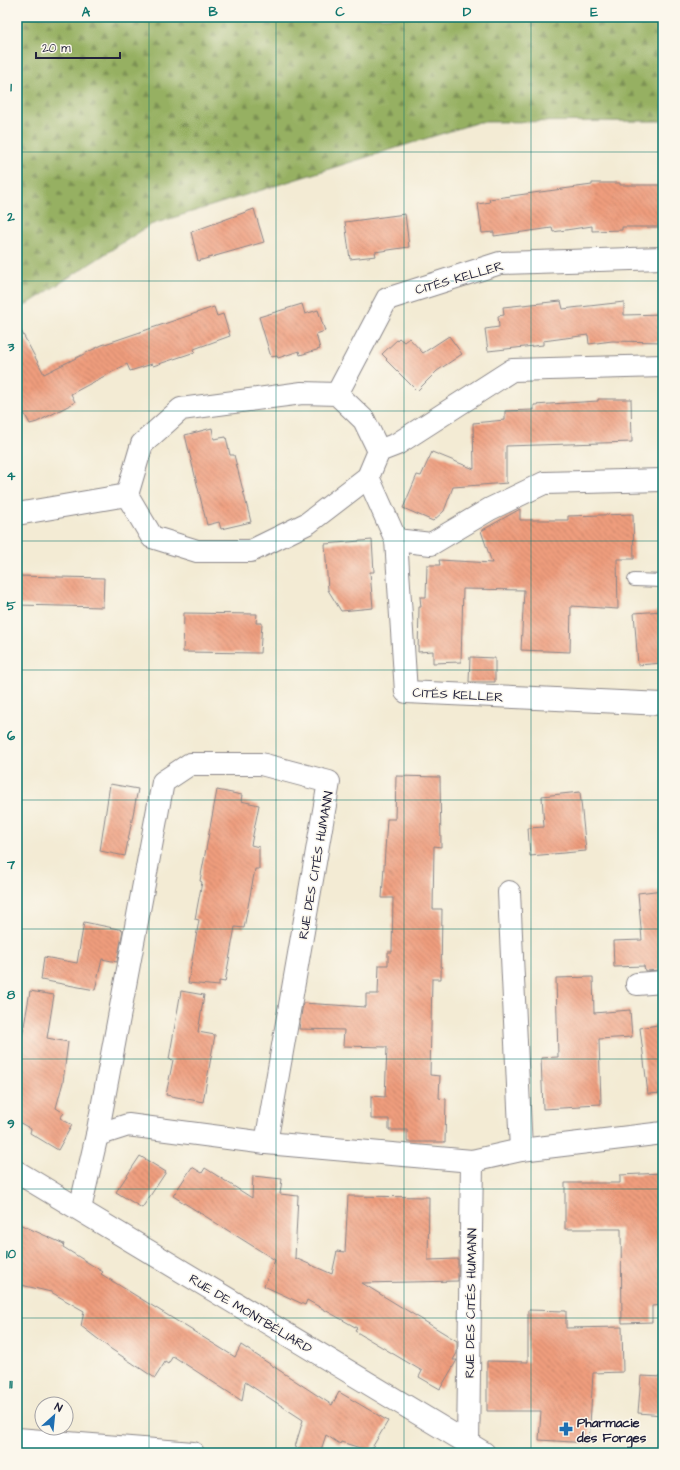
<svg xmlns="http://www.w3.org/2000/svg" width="680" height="1470" font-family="'Architects Daughter',sans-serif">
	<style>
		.forest { fill: url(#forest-firs); stroke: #5c694e }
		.building { fill: url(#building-back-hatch) }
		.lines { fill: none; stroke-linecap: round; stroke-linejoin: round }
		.lane-casing { stroke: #8a8688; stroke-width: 14 }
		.street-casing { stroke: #8a8688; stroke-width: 24 }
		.secondary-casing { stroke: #8a8688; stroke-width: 24 }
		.lane { stroke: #fff; stroke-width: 12 }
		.street { stroke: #fff; stroke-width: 22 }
		.secondary { stroke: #fff; stroke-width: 22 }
		.grid { fill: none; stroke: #0f766e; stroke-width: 1; stroke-opacity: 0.55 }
		.labels { text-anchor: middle; stroke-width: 3; stroke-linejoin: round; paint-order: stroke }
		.street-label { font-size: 13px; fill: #22223b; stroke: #fbf7ec }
		.poi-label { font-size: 13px; font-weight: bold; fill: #22223b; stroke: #fbf7ec; text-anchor: start }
		.neatline { fill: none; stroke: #0f766e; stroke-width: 1.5 }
		.grid-label { font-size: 13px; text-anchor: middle; font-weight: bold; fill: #0f766e }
	</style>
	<defs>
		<pattern id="forest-firs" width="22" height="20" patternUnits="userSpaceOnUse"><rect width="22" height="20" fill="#96b062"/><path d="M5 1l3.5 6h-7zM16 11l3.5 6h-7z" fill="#7a8f52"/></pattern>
		<pattern id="building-back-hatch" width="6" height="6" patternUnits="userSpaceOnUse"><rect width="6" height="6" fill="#ef9d7d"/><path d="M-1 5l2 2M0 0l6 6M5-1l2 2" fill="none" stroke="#c18068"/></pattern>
	</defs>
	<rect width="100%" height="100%" fill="#fbf7ec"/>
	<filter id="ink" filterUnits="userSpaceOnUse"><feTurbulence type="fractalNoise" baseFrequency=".025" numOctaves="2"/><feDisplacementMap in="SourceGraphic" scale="8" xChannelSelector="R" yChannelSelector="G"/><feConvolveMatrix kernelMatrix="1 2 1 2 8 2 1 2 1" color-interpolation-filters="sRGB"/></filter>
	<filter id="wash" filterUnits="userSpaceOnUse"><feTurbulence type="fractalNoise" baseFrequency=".012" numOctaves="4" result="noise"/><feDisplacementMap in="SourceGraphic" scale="16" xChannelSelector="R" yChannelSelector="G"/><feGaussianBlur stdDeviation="0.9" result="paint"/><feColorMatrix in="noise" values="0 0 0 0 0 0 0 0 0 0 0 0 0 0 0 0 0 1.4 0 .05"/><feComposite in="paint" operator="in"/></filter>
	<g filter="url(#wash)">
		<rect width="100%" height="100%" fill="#f3ebd4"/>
		<path class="forest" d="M17 17H663V121L479 122 150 225 17 311Z"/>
		<g id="blocks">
			<g class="building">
				<path d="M592 183H620V185H663V227H622V230L592 231V226L553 232 552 228 494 236V232L482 233 478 204 490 202 489 199 592 185Z"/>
				<path d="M254 209 264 242 198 261 191 232Z"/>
				<path d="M405 214 409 247 375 252 376 256 350 259 345 222Z"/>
				<path d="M561 301 563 309 624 302V315L663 314V342L612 341 589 344 588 335 543 341V345L488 351 485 329 499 327 498 316 504 315 503 307Z"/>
				<path d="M302 304 305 314 318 310 325 331 316 334 320 349 300 355 299 351 278 358 277 356 271 357 259 317Z"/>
				<path d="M214 307 217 316 223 314 230 336 194 349 195 352 153 366 152 364 130 371 127 364 71 394 75 402 70 405 37 422 30 424 17 400V323L44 374 102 345Z"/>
				<path d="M449 336 462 354 437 371 417 391 386 360 387 359 382 354 399 338 404 342 409 338 423 353Z"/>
				<path d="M598 399H631L632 442 506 446V482L508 483 453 487 444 511 433 521 403 508 417 475 421 476 432 452 474 469 473 423 505 420V411L534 410V405L598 401Z"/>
				<path d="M212 428 214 439 226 437 230 455H234L251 522 221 529 219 522 207 525 185 435Z"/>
				<path d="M520 509V520H568V516L633 514 634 559H617L618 609 571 606 570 652 521 650 524 590 463 589 461 662 433 663V651L418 652 419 607H421L420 597H426L427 565H440L439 560 492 563 481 531Z"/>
				<path d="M372 540 374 572H370L373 608 341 611 328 590 325 544Z"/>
				<path d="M17 576 104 578 103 607 17 605Z"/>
				<path d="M663 611V663L638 665 634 613Z"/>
				<path d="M184 613 257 614 256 623H262L260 653 183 652Z"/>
				<path d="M470 657 495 658V682H469Z"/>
				<path d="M396 776 440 777 441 847 434 846 433 909H442L441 979H432L430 1075 440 1076 439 1098 446 1099 445 1142H407V1130H389V1119H371V1096L385 1097 387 1047 343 1046 344 1030 299 1029 303 1003 366 1007V994H378L379 965H388V952H392L393 898H382L387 819H395Z"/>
				<path d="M110 784 138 789 125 856 100 851Z"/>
				<path d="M217 790 242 795 241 801 259 805 251 845 259 847V869H255L244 928 235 927 225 982 219 981V986L188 983 199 920 195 919 202 882 200 881Z"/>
				<path d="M580 792 586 851 530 856 528 828 544 827 542 796Z"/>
				<path d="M663 890V970L645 971 644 966 614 967 613 941 642 940 638 893Z"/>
				<path d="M84 922 123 930 117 962 102 959 95 990 41 980 44 957 77 963Z"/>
				<path d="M593 977 594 1013 630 1010 632 1037 599 1039 601 1104 580 1105V1107L543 1109 541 1058 558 1057 556 978Z"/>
				<path d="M30 991 54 995 47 1038 68 1042 63 1082 56 1108 64 1113 60 1118 72 1125 58 1150 30 1133 31 1129 17 1121V1067Z"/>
				<path d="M181 991 204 995 198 1032 215 1035 203 1102 166 1095 173 1060 169 1059Z"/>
				<path d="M663 1024V1093L648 1094 640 1028Z"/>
				<path d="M140 1156 166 1172 142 1208 116 1192Z"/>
				<path d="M192 1167 202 1173 205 1168 252 1198 253 1176 282 1179 280 1194 298 1196 295 1258 332 1274 337 1251 345 1252 348 1196 429 1197 428 1260 458 1259V1281L362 1283 457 1341V1353L453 1360H457L440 1389 419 1377 422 1371 355 1331 357 1328 307 1300 305 1305 264 1286 275 1260 173 1196Z"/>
				<path d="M663 1173V1305L652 1306V1322L622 1323 621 1229H565V1183H620V1175Z"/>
				<path d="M17 1223 64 1244 63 1247 103 1272 101 1274 235 1357 241 1345 332 1405 339 1392 388 1421 370 1451 341 1442 340 1444 326 1435 320 1453 295 1447 303 1420 245 1382 242 1401 173 1356 168 1364 165 1362 155 1378 111 1349 81 1326 84 1311 51 1292 17 1284Z"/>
				<path d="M528 1310 566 1311V1328L622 1327 623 1372 593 1373 589 1443 539 1440 541 1411H487V1361L528 1362Z"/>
				<path d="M641 1376 663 1377V1415L638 1413Z"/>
			</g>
		</g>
	</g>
	<g filter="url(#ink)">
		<use href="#blocks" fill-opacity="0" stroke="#8a8688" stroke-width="1"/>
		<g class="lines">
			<g class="lane-casing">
				<path id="lane" d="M634 580 663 581"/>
			</g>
			<g class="street-casing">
				<g id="street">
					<path d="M337 394 387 299 500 263 663 258"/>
					<path d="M368 477 396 540 431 544 490 509 544 483 663 480"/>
					<path d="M127 495 142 444 181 409 302 393 337 394 364 420 379 451"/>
					<path d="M17 514 127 495 152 537 197 551H251L308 523 368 477 379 451 397 444 512 370 663 366"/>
					<path d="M396 540 406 692 663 704"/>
					<path d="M509 892 521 1150"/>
					<path d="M637 984 663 982"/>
					<path d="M97 1135 128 1125 266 1143 472 1161 521 1150 663 1133"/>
					<path d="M80 1209 97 1135 163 782 190 764H261L329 782 266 1143"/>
					<path d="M17 1439 193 1453"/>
					<path d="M468 1444 472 1161"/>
				</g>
			</g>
			<g class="secondary-casing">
				<path id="secondary" d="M17 1172 484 1453"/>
			</g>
			<use href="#lane" class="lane"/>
			<use href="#street" class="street"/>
			<use href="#secondary" class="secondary"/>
		</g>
	</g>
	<path class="grid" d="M149 17V1453M276 17V1453M404 17V1453M531 17V1453M17 152H663M17 281H663M17 411H663M17 541H663M17 670H663M17 800H663M17 929H663M17 1059H663M17 1189H663M17 1318H663"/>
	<defs>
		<g id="pharmacy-bare" transform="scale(1.08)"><path d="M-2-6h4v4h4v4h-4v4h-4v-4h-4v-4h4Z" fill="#1f6fb2" stroke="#fbf7ec" stroke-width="2.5" paint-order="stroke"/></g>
	</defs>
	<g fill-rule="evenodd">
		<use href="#pharmacy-bare" x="566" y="1429"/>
	</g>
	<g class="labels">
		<g class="street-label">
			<text transform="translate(459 277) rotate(-16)" y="5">CITÉS KELLER</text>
			<text transform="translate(458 694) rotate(3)" y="5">CITÉS KELLER</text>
			<text transform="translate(315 865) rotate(-80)" y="5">RUE DES CITÉS HUMANN</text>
			<text transform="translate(470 1303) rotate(-89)" y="5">RUE DES CITÉS HUMANN</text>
			<text transform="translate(251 1313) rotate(31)" y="5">RUE DE MONTBÉLIARD</text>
		</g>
		<g class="poi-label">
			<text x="577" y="1427">Pharmacie<tspan x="577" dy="15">des Forges</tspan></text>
		</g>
	</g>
	<rect width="680" height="1470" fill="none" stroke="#fbf7ec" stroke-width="44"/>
	<g transform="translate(54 1416) rotate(27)"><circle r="19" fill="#fbf7ec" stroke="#a4a2a5"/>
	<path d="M0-3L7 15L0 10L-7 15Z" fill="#1f6fb2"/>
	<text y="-6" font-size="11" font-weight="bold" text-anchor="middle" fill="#22223b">N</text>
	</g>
	<path d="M36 52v6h84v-6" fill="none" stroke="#22223b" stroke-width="2"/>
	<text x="42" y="52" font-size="12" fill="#22223b" stroke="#fbf7ec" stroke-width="3" paint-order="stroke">20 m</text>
	<rect x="22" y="22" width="636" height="1426" class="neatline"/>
	<g class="grid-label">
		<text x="86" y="16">A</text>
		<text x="213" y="16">B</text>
		<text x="340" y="16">C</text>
		<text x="467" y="16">D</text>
		<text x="594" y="16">E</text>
		<text x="11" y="91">1</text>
		<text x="11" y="221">2</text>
		<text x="11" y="351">3</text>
		<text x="11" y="480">4</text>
		<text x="11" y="610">5</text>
		<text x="11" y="740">6</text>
		<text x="11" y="869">7</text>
		<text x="11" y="999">8</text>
		<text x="11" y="1128">9</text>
		<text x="11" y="1258">10</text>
		<text x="11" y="1388">11</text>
	</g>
</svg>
